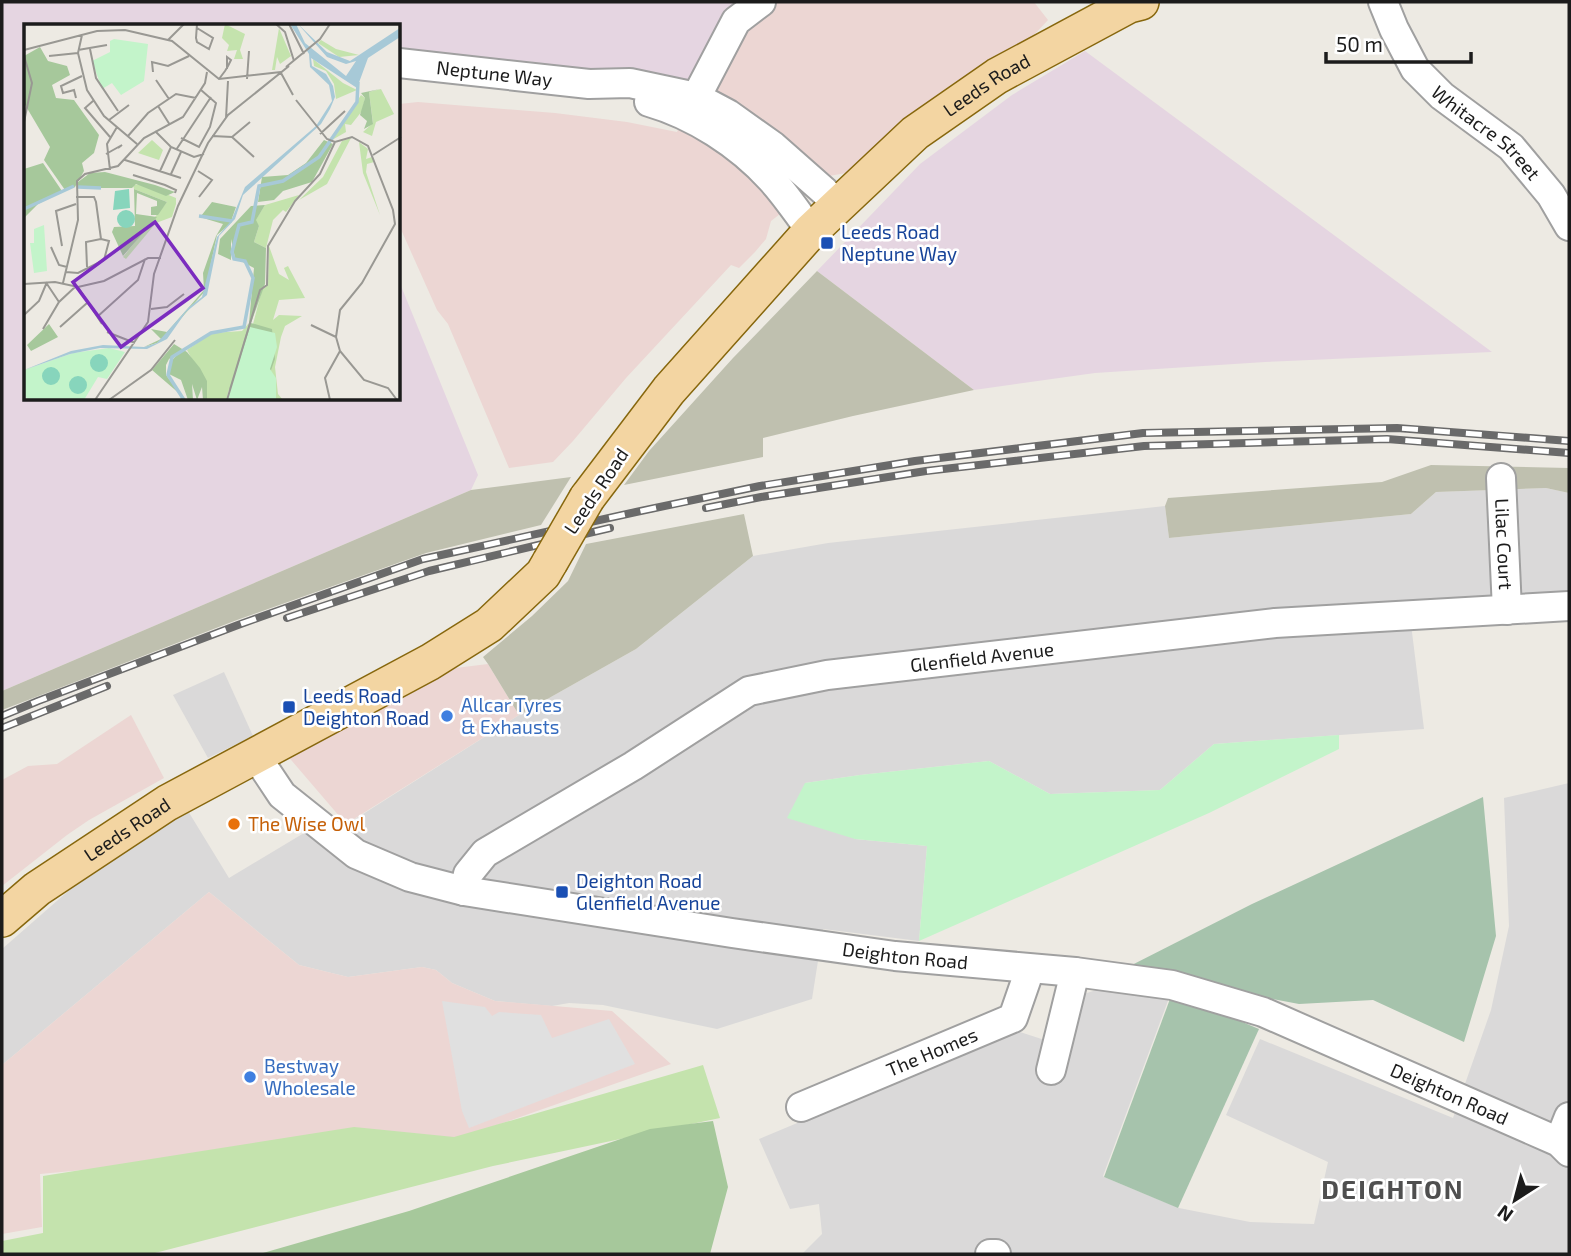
<svg xmlns="http://www.w3.org/2000/svg" width="1571" height="1256" font-family="'Exo 2',sans-serif">
	<style>
		.residential { fill: #dad9d9 }
		.commercial { fill: #ecd6d3 }
		.industrial { fill: #e5d5e1 }
		.construction { fill: #bfc0af }
		.grass { fill: #c4e3ad }
		.forest { fill: #a6c89b }
		.cemetery { fill: #a6c3ac }
		.park { fill: #c3f4ca }
		.parking { fill: #e0e0e0 }
		.lines { fill: none; stroke-linecap: round; stroke-linejoin: round }
		.minor-casing { stroke: #a0a0a0; stroke-width: 32 }
		.major-casing { stroke: #87670d; stroke-width: 38 }
		.minor { stroke: #fff; stroke-width: 28 }
		.major { stroke: #f3d5a2; stroke-width: 35 }
		.rail-casing { stroke: #6a6a6a; stroke-width: 8 }
		.rail { stroke: #fff; stroke-width: 5; stroke-dasharray: 16; stroke-linecap: butt }
		.major-bridge-casing { stroke: #87670d; stroke-width: 38; stroke-linecap: butt }
		.major-bridge { stroke: #f3d5a2; stroke-width: 35 }
		.transit-dot { fill: #1a4fb4; stroke: #fff; stroke-width: 2.5 }
		.shop-dot { fill: #3f7fe0; stroke: #fff; stroke-width: 2.5 }
		.food-dot { fill: #e8710a; stroke: #fff; stroke-width: 2.5 }
		.labels { text-anchor: middle; stroke-width: 5; stroke-linejoin: round; paint-order: stroke }
		.street-label { font-size: 19px; fill: #1c1c1c; stroke: #fff }
		.transit-label { font-size: 19px; fill: #164399; stroke: #fff; text-anchor: start }
		.shop-label { font-size: 19px; fill: #366cbe; stroke: #fff; text-anchor: start }
		.food-label { font-size: 19px; fill: #c56008; stroke: #fff; text-anchor: start }
		.district-label { font-size: 26px; font-weight: bold; letter-spacing: 2px; fill: #4f4f4f; stroke: #fff }
		.inset-river { fill: none; stroke: #a7c9d7; stroke-width: 3.5 }
		.inset-road { fill: none; stroke: #999893; stroke-width: 2 }
		.view { fill: #7b2cbf; fill-opacity: 0.15; stroke: #7b2cbf; stroke-width: 3.5 }
		.inset-edge { fill: none; stroke: #1c1c1c; stroke-width: 3.5 }
	</style>
	<rect width="100%" height="100%" fill="#edeae3"/>
	<g class="residential">
		<path d="M1546 488 1569 493V600L1409 608 1424 729 1214 744 1160 790 1050 794 989 761 860 775 805 783 855 839 927 846 919 941 823 929 812 999 717 1029 603 1005 569 1003 552 1006 495 1001 452 983 436 970 422 967 348 977 299 965 209 892 2 1065V949L90 872 188 811 229 878 309 830 322 840 519 715 636 649 753 556 828 543 1165 506 1169 538 1411 514 1436 492Z"/>
		<path d="M224 672 253 736 208 758 173 695Z"/>
		<path d="M1569 783V1254H802L822 1234 819 1204 790 1209 759 1139 1017 1031 1063 1046 1079 1002 1084 994 1096 990 1169 998 1103 1176 1104 1177 1179 1208 1250 1222 1314 1224 1328 1162 1226 1115 1260 1039 1453 1118 1491 1010 1509 926 1504 798Z"/>
	</g>
	<g class="commercial">
		<path d="M761 2H1034L1048 20 1034 35 852 172 829 176 771 221 766 239 755 252 739 268 731 265 626 378 573 441 553 462 509 468 448 324 437 310 399 225V104L418 102 555 113 627 122 677 132 694 92Z"/>
		<path d="M488 664 519 715 346 824 286 754 439 670Z"/>
		<path d="M131 715 164 778 89 820 67 835 2 886V780L28 766 57 764Z"/>
		<path d="M209 892 299 965 348 977 422 967 436 970 452 983 495 1001 612 1011 671 1064 460 1138 390 1141 40 1174 42 1227 2 1234V1065Z"/>
	</g>
	<g class="industrial">
		<path d="M2 2H761L694 92 527 61 434 60 399 56V26H26V399H399V281L478 475 471 490 2 691Z"/>
		<path d="M1085 51 1492 352 1265 362 1095 373 974 390 817 271 920 164 1012 95Z"/>
	</g>
	<g class="construction">
		<path d="M817 271 974 390 853 416 763 438V457L624 485 649 451 733 358Z"/>
		<path d="M1431 465 1569 468V493L1546 488 1436 492 1411 514 1169 538 1165 506 1168 498 1382 482Z"/>
		<path d="M571 477 541 525 426 553 237 620 2 710V691L471 490Z"/>
		<path d="M744 514 753 556 636 649 519 715 488 664 483 657 532 616 568 581 586 544Z"/>
	</g>
	<path class="grass" d="M703 1065 720 1118 493 1166 151 1254H2V1241L43 1233V1176L354 1127 454 1137Z"/>
	<path class="forest" d="M713 1121 728 1187 710 1254H239L263 1253 409 1211 650 1129Z"/>
	<g class="cemetery">
		<path d="M1483 797 1496 936 1464 1042 1373 1000 1299 1004 1122 970 1252 904Z"/>
		<path d="M1170 999 1216 1011 1259 1029 1178 1208 1104 1177Z"/>
	</g>
	<path class="park" d="M1339 735V749L1209 813 919 941 927 846 855 839 787 818 805 783 860 775 989 761 1050 794 1160 790 1214 744Z"/>
	<path class="parking" d="M442 1001 485 1007 492 1016 499 1012 541 1015 552 1038 609 1019 635 1064 469 1128 462 1111Z"/>
	<g class="lines">
		<g class="minor-casing">
			<g id="minor">
				<path id="s1" d="M1383 2 1394 29 1415 69 1442 96 1511 147 1551 195 1569 226"/>
				<path id="s2" d="M399 63 589 84 630 83 696 97 728 114 773 146 824 191 837 205"/>
				<path d="M649 102C694 115 739 144 771 179 786 195 798 214 811 231"/>
				<path d="M699 111 691 107 736 21 761 2"/>
				<path id="s3" d="M1501 478 1507 610"/>
				<path id="s4" d="M256 756 282 795 356 854 410 877 464 891 732 933 895 956 1075 972 1172 985 1263 1012 1559 1142 1569 1152"/>
				<path id="s5" d="M464 891 468 874 485 853 633 766 749 691 827 675 1275 623 1569 606"/>
				<path d="M1051 1070 1075 972"/>
				<path id="s6" d="M801 1107 1013 1018 1030 969"/>
				<path d="M1559 1142 1569 1117"/>
				<path d="M990 1254H996"/>
			</g>
		</g>
		<g class="major-casing">
			<g id="major">
				<path id="s7" d="M587 498 669 390 811 231 915 133 997 76 1129 5 1141 2"/>
				<path id="s8" d="M2 919 37 889 167 803 430 662 489 625 543 574 550 562"/>
			</g>
		</g>
		<use href="#minor" class="minor"/>
		<use href="#major" class="major"/>
		<g class="rail-casing">
			<g id="rail">
				<path d="M706 508 761 497 926 471 1144 446 1387 439 1569 453"/>
				<path d="M287 618 429 571 610 528"/>
				<path d="M2 716 38 701 238 625 423 559 636 512 760 486 915 461 1143 433 1397 428 1569 441"/>
				<path d="M2 728 107 686"/>
			</g>
		</g>
		<use href="#rail" class="rail"/>
		<g class="major-bridge-casing">
			<path id="major-bridge" d="M550 562 587 498"/>
		</g>
		<use href="#major-bridge" class="major-bridge"/>
	</g>
	<g class="transit-dot">
		<rect x="820" y="236" width="14" height="14" rx="3.5"/>
		<rect x="282" y="700" width="14" height="14" rx="3.5"/>
		<rect x="555" y="885" width="14" height="14" rx="3.5"/>
	</g>
	<g class="shop-dot">
		<circle cx="447" cy="716" r="7"/>
		<circle cx="250" cy="1077" r="7"/>
	</g>
	<circle class="food-dot" cx="234" cy="824" r="7"/>
	<g class="labels">
		<g class="street-label">
			<text dy="7" stroke="none"><textPath href="#s2" startOffset="96">Neptune Way</textPath></text>
			<text dy="7" stroke="none"><textPath href="#s7" startOffset="578">Leeds Road</textPath></text>
			<text dy="7" stroke="none"><textPath href="#s1" startOffset="170">Whitacre Street</textPath></text>
			<text transform="translate(596 491) rotate(-56)" y="7">Leeds Road</text>
			<text dy="7" stroke="none"><textPath href="#s3" startOffset="66">Lilac Court</textPath></text>
			<text dy="7" stroke="none"><textPath href="#s5" startOffset="590">Glenfield Avenue</textPath></text>
			<text dy="7" stroke="none"><textPath href="#s8" startOffset="154">Leeds Road</textPath></text>
			<text dy="7" stroke="none"><textPath href="#s4" startOffset="702">Deighton Road</textPath></text>
			<text dy="7" stroke="none"><textPath href="#s6" startOffset="142">The Homes</textPath></text>
			<text dy="7" stroke="none"><textPath href="#s4" startOffset="1269">Deighton Road</textPath></text>
		</g>
		<g class="transit-label">
			<text x="841" y="239">Leeds Road<tspan x="841" dy="22">Neptune Way</tspan></text>
			<text x="303" y="703">Leeds Road<tspan x="303" dy="22">Deighton Road</tspan></text>
			<text x="576" y="888">Deighton Road<tspan x="576" dy="22">Glenfield Avenue</tspan></text>
		</g>
		<g class="shop-label">
			<text x="461" y="712">Allcar Tyres<tspan x="461" dy="22">&amp; Exhausts</tspan></text>
			<text x="264" y="1073">Bestway<tspan x="264" dy="22">Wholesale</tspan></text>
		</g>
		<g class="food-label">
			<text x="248" y="831">The Wise Owl</text>
		</g>
		<g class="district-label">
			<text x="1393" y="1199">DEIGHTON</text>
		</g>
	</g>
	<g transform="translate(24 24)">
		<rect width="376" height="376" fill="#edeae3"/>
		<path d="M201 0 221 10 216 26 219 35H210L213 26 203 27 205 21 198 14ZM255 4 267 32 256 40 253 33 251 46H248ZM297 16 312 25 335 31 315 33 294 19ZM289 35 319 59 333 66 312 75 310 60 302 47 290 42ZM357 65 370 90 352 98 348 112 339 108 349 99 345 68ZM337 71 341 74 338 87 327 101 321 100 322 108 308 116ZM327 114 303 160 275 176 299 153 318 117ZM128 116 139 126 135 136 114 129ZM335 118 344 125 342 135 348 133 350 138 343 140 342 148 356 191 339 149ZM117 160 152 174V180L148 193 132 199 102 235 99 233 143 178 110 165 109 161ZM275 171 262 188 259 186 249 196 242 224 230 218 235 202 231 197 241 181ZM245 222 255 250 265 256 260 244 264 242 281 274 255 276 249 296 255 291 278 292 261 302 257 313 251 343 254 370 259 376H238L246 349 241 306 229 300 238 266 244 261ZM225 299 202 376H183L181 359 163 326 188 309 218 307Z" fill="#c4e3ad"/>
		<path d="M16 23 24 37 43 42 46 51 28 61 32 74 50 76 75 111 70 129 58 139 60 147 51 163 41 166 20 136 26 123 0 79V32ZM356 65 345 68 349 100 340 105 343 97 336 91 341 74 337 69ZM300 116 309 120 288 158 259 167 250 176 234 178 238 153 264 151 282 139ZM19 139 38 167 14 180 0 194V145ZM81 148 131 161 151 168 142 172 112 160 108 164H54V158L66 149ZM110 165 143 178 134 191H127V183L133 182V177L113 169 112 190 133 193 99 232 88 208 90 203 111 202ZM188 178 212 183 206 200 193 211 181 267 140 314 133 319 120 323 137 315 127 305 143 308 180 266 179 249 192 212 199 200 179 194 204 196 177 192ZM241 181 232 196 235 202 230 218 242 224 241 260 227 299 248 305 251 335 246 349 205 365 225 299 230 244 211 234 207 215V236L194 230 196 215 227 182ZM25 300 34 313 7 327 3 321ZM150 320 163 328 176 344 183 357V376H179L178 363 173 376 168 360 169 376H164L157 356 145 350 148 336 158 326 145 335 142 341V351L157 371 128 346Z" fill="#a6c89b"/>
		<path d="M90 15 124 20 120 57 97 71 88 59 78 65 68 37 86 28V17ZM20 201 23 247 10 249 6 219H10V205ZM226 303 251 309 253 323 246 345 252 354V376H203ZM85 324 101 328 83 355 74 353 60 376H4L0 370V346L49 329Z" fill="#c3f4ca"/>
		<path d="M105 165 106 184 89 186 91 167ZM93 195a9 9 0 1 1 18 0a9 9 0 1 1-18 0ZM66 339a9 9 0 1 1 18 0a9 9 0 1 1-18 0ZM18 352a9 9 0 1 1 18 0a9 9 0 1 1-18 0ZM45 361a9 9 0 1 1 18 0a9 9 0 1 1-18 0Z" fill="#87d5bc"/>
		<path d="M266 0H272L281 19 322 52 332 37 322 40 303 33 274 0 303 28 326 37 376 4V13L344 34 333 64 287 34 288 42 302 50 309 62 311 73 306 85 297 100 219 171 211 195 195 212 183 271 162 288 143 315 123 325 76 324 46 330 0 346 47 327 79 321 120 323 133 319 165 283 178 273 193 213 207 197 221 163 292 102 308 77 305 61 286 43 285 30Z" fill="#a7c9d7"/>
		<path class="inset-river" d="M54 163 77 164M0 185 50 162M175 192 208 197M160 376 144 351 148 333 187 309 220 303 229 254 221 237 210 235 208 228 215 201 228 198 235 162 259 157 295 133 333 78 334 58"/>
		<path class="inset-road" d="M252 0 261 8 270 37M265 0 280 30M173 4 189 14 185 25 173 18 172 14 173 0M58 11 54 29 63 66 80 92 113 120M144 16 160 0M66 25 72 54 94 87M0 26 73 7 101 6 148 17 195 55 257 48M54 26 83 21M0 32 8 59 0 98M25 32 54 29M262 43 296 15 306 0M129 48 128 38 144 42 165 32M257 49 269 71M195 55 201 47 204 42 207 36 203 33V45M223 55 225 27M132 56 145 75M52 74 50 66 39 69 37 62 58 52M272 76 303 115 311 118 328 113 344 122 369 186 371 200 338 259 316 286 312 313 316 327 340 356 364 364 373 376M69 77 61 84 86 113M134 82 146 101M202 94 204 57M85 96 105 81M0 99V123M131 107 147 123 170 133 180 130M296 110 321 87M104 112 124 89 152 70 172 74M188 112 208 113 230 133M208 113 226 98M157 114 175 123 186 103 192 79 177 66M152 126 187 73M82 130 98 121 94 124M349 131 377 113M101 136 157 154M86 146 83 120 93 103M136 147 147 123M174 147 188 156 175 173M147 150 157 128M109 151 141 161 152 166 151 169M52 173H70L72 178 77 215 62 218 63 243M38 222 32 187 52 180M27 223 35 241 43 243M42 248 54 249 80 236 85 217 77 215M39 259 54 196 53 157 61 150 94 142 120 114 159 93 181 59 183 48M0 260 31 258 54 263 80 257 124 234H137M23 260 35 278M54 263 78 300M127 285 143 283 160 270M0 291 15 277 23 258M73 293 114 256 121 235M287 301 312 313M36 303 63 279M19 305 35 278 51 263M83 308 111 319M71 376 124 298 130 250 154 182 184 119 204 91 265 42M85 376 127 346 151 316M203 376 236 266 243 261 244 222 271 177 296 150 311 118M306 376 301 354 316 327"/>
		<path class="view" d="M131 198 179 264 97 323 49 258Z"/>
		<rect width="376" height="376" class="inset-edge"/>
	</g>
	<rect width="1571" height="1256" fill="none" stroke="#1c1c1c" stroke-width="7"/>
	<g transform="translate(1515 1200) rotate(216)" stroke="#ffffff" stroke-width="5" paint-order="stroke">
	<path d="M0-5L12 26L0 18L-12 26Z" fill="#1c1c1c"/>
	<text y="-10" font-size="19" font-weight="bold" text-anchor="middle" fill="#1c1c1c">N</text>
	</g>
	<path d="M1326 52v10h145v-10" fill="none" stroke="#1c1c1c" stroke-width="3.5"/>
	<text x="1336" y="52" font-size="21" fill="#1c1c1c" stroke="#ffffff" stroke-width="5" paint-order="stroke">50 m</text>
</svg>
